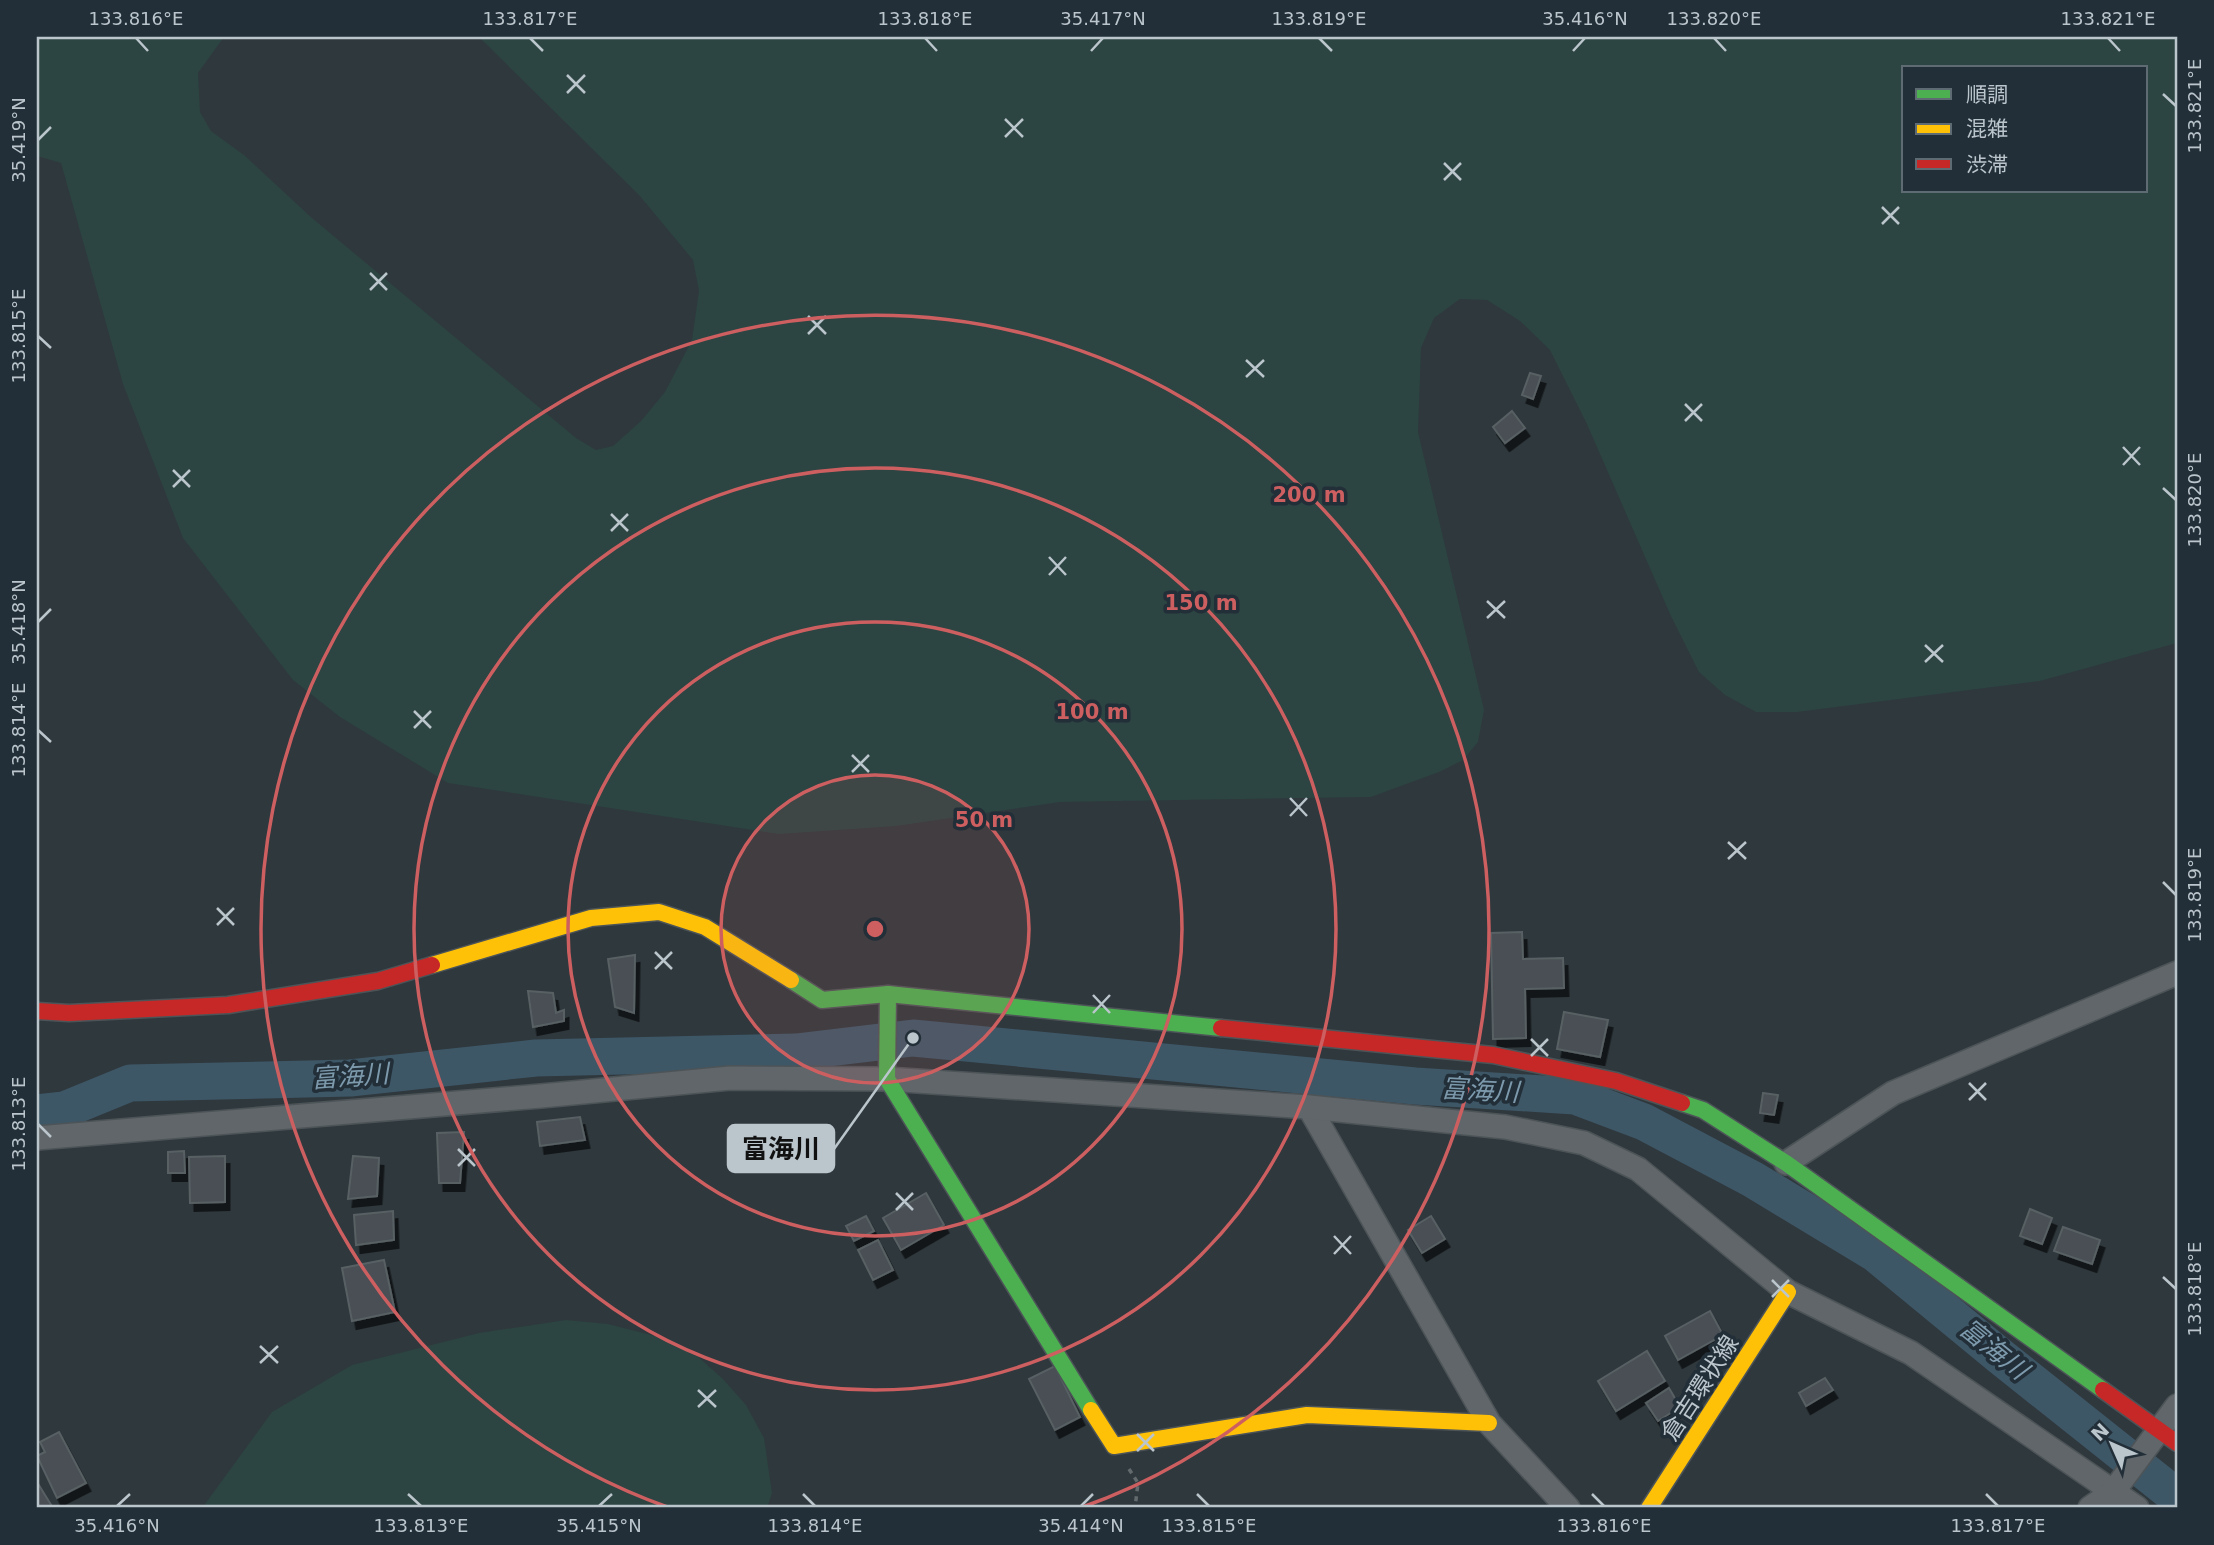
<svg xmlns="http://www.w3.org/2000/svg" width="2214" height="1545" font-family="'DejaVu Sans','Noto Sans JP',sans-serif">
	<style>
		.green { fill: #2c4442; fill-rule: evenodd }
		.water { fill: #3e5767 }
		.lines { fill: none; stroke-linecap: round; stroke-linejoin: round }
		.river { stroke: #3e5767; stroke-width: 37 }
		.building { fill: #485054; stroke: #586064; stroke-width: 2; filter: url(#shadow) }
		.street-casing { stroke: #4d5458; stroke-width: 26 }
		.fast-casing { stroke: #4d5458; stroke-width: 19 }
		.slow-casing { stroke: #4d5458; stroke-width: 19 }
		.jam-casing { stroke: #4d5458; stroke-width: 19 }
		.path { stroke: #636a6e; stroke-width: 3.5; stroke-dasharray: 5 5; stroke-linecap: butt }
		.street { stroke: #60666a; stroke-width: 23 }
		.fast { stroke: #4caf50; stroke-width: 16 }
		.slow { stroke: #ffc107; stroke-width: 16 }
		.jam { stroke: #c62828; stroke-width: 16 }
		.ticks { fill: none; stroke: #bbc5cc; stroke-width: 2.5 }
		.ring { fill: none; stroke: #cd5f61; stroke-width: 3.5 }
		.labels { text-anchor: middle; stroke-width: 7; stroke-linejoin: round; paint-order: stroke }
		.street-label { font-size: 24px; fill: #bbc5cc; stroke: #222f38 }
		.water-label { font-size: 26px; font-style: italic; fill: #7d9aad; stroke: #222f38 }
		.centre { fill: #cd5f61; stroke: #222f38; stroke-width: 3.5 }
		.ring-label { font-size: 21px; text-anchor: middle; font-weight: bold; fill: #cd5f61; stroke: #222f38; stroke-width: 7; stroke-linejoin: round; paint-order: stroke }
		.leader { fill: none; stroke: #bbc5cc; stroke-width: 2.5 }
		.callout-dot { fill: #bbc5cc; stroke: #222f38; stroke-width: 2.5 }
		.callout { fill: #bbc5cc; stroke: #bbc5cc; stroke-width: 2.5 }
		.callout-label { font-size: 26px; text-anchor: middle; font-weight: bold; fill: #111 }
		.neatline { fill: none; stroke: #bbc5cc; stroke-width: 2.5 }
		.ticks-label { font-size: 18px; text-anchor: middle; fill: #bbc5cc }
	</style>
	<defs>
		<filter id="shadow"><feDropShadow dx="4.5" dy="8" stdDeviation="0" flood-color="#0009"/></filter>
	</defs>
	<rect width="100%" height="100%" fill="#2f383d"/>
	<g class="green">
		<path d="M37 37H224L198 73 200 112 211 131 244 155 312 218 576 438 596 450 613 446 641 421 665 392 692 340 699 291 693 260 639 195 479 37H2177V643L2040 681 1797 712H1756L1725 695 1699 672 1670 614 1586 422 1550 350 1520 321 1487 300 1460 299 1434 318 1421 348 1418 432 1484 710 1478 742 1463 760 1439 772 1371 797 1060 802 896 826 779 834 448 783 340 717 293 680 183 538 123 384 61 163 37 156ZM1904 68H2146V191H1904Z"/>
		<path d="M566 1320 608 1324 659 1337 695 1354 723 1379 746 1405 764 1438 772 1493 767 1508H206L205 1504 272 1412 352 1365 479 1333Z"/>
	</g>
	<path class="water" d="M79 1105 83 1114 37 1117V1106Z"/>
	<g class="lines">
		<path class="river" d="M37 1113 64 1110 130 1083 350 1078 536 1058 796 1052 913 1038 1415 1086 1575 1096 1644 1122 1752 1179 1876 1254 2001 1357 2177 1497"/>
	</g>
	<g class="building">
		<path d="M1530 373 1541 376 1533 399 1522 395Z"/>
		<path d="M1512 411 1525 428 1505 443 1493 427Z"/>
		<path d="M1522 932 1523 959 1563 958 1564 988 1525 989 1526 1038 1493 1039 1491 933Z"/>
		<path d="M635 955 634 1013 615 1007 608 959Z"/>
		<path d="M528 991 553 993 556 1013 564 1010V1021L533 1027Z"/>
		<path d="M1564 1012 1608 1020 1600 1057 1557 1049Z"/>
		<path d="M1763 1093 1778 1095 1774 1115 1760 1113Z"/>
		<path d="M580 1117 585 1140 540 1146 537 1122Z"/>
		<path d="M464 1132 460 1183H439L437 1133Z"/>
		<path d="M184 1151 185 1173H168V1152Z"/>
		<path d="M225 1156V1202L190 1203 189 1157Z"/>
		<path d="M353 1156 379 1158 377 1196 348 1199Z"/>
		<path d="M926 1193 944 1225 901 1250 883 1218Z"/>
		<path d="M2030 1209 2052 1218 2042 1244 2020 1236Z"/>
		<path d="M393 1211 394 1240 356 1245 354 1215Z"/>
		<path d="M866 1216 874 1231 854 1241 846 1226Z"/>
		<path d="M1431 1216 1445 1239 1422 1253 1408 1230Z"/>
		<path d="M2063 1227 2100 1240 2092 1264 2054 1251Z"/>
		<path d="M878 1240 893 1270 873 1280 858 1250Z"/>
		<path d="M384 1260 395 1312 352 1321 342 1268Z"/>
		<path d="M1710 1311 1723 1335 1678 1360 1665 1336Z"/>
		<path d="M1647 1351 1665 1381 1616 1411 1598 1381Z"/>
		<path d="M1055 1366 1080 1417 1055 1430 1029 1379Z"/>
		<path d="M1825 1378 1833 1390 1806 1406 1799 1393Z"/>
		<path d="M1669 1388 1680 1407 1658 1421 1646 1403Z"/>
		<path d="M59 1432 86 1483 57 1498 37 1456 45 1452 40 1442Z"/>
		<path d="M37 1482 53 1508H37Z"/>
	</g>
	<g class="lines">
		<g class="street-casing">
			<g id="street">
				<path d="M1309 1107 1489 1423 1568 1508"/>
				<path d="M37 1138 541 1096 730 1078 887 1079 1309 1107 1505 1127 1584 1143 1638 1169 1788 1292 1911 1353 2137 1508"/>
				<path d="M1786 1163 1893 1093 2177 973"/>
				<path d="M2090 1508 2113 1492 2177 1406"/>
			</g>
		</g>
		<g class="fast-casing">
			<g id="fast">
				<path d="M791 980 822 1000 888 994 1221 1028"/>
				<path d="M888 994 887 1079 1091 1410"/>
				<path d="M1682 1103 1703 1110 1786 1163 2103 1390"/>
			</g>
		</g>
		<g class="slow-casing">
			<g id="slow">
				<path d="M432 965 591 918 659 912 705 927 791 980"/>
				<path d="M1091 1410 1114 1446 1307 1415 1489 1423"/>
				<path d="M1649 1508 1788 1292"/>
			</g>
		</g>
		<g class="jam-casing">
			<g id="jam">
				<path d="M37 1011 69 1013 228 1005 378 981 432 965"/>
				<path d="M1221 1028 1493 1055 1616 1081 1682 1103"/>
				<path d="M2103 1390 2177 1443"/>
			</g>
		</g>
		<path class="path" d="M1129 1469 1138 1483 1135 1508"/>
		<use href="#street" class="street"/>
		<use href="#fast" class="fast"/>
		<use href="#slow" class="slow"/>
		<use href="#jam" class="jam"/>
	</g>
	<path class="ticks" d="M136 38 148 51M530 38 543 51M925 38 937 51M1319 38 1332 51M1714 38 1726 51M2108 38 2120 51M1091 51 1103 38M1573 51 1585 38M567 75 585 93M567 93 585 75M2163 94 2176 106M1005 119 1023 137M1005 137 1023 119M38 140 51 127M1444 163 1461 180M1444 180 1461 163M1882 207 1899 224M1882 224 1899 207M370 273 387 290M370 290 387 273M808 316 826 334M808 334 826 316M38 336 51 348M1246 360 1264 377M1246 377 1264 360M1685 404 1702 421M1685 421 1702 404M2123 447 2140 465M2123 465 2140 447M173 470 190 487M173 487 190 470M2163 488 2176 500M611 514 628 531M611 531 628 514M1049 557 1066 575M1049 575 1066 557M1487 601 1505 618M1487 618 1505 601M38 622 51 609M1925 645 1943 662M1925 662 1943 645M414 711 431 728M414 728 431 711M38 730 51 742M852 755 869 772M852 772 869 755M1290 798 1307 816M1290 816 1307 798M1728 842 1746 859M1728 859 1746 842M2163 882 2176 895M217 908 234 925M217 925 234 908M655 952 672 969M655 969 672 952M1093 995 1110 1013M1093 1013 1110 995M1531 1039 1548 1056M1531 1056 1548 1039M1969 1083 1986 1100M1969 1100 1986 1083M38 1124 51 1137M458 1149 475 1166M458 1166 475 1149M896 1193 913 1210M896 1210 913 1193M1334 1236 1351 1254M1334 1254 1351 1236M2163 1277 2176 1289M1772 1280 1789 1297M1772 1297 1789 1280M260 1346 278 1363M260 1363 278 1346M698 1390 716 1407M698 1407 716 1390M1137 1434 1154 1451M1137 1451 1154 1434M408 1494 421 1506M803 1494 815 1506M1197 1494 1209 1506M1592 1494 1604 1506M1986 1494 1998 1506M117 1506 130 1494M599 1506 612 1494M1081 1506 1093 1494"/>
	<circle cx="875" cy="929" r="154" fill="#cd5f61" fill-opacity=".12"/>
	<g class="ring">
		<circle cx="875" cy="929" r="154"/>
		<circle cx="875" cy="929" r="307"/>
		<circle cx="875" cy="929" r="461"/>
		<path d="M670 1508A614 614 0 1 1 1080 1508"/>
	</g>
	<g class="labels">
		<g class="street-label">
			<text transform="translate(1700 1388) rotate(-57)" y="8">倉吉環状線</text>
		</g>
		<g class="water-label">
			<text transform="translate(350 1076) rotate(-4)" y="9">富海川</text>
			<text transform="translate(1480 1090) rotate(3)" y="9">富海川</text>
			<text transform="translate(1994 1349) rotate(39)" y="9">富海川</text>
		</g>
	</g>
	<circle cx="875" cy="929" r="10" class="centre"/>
	<g class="ring-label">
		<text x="1309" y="502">200 m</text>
		<text x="1201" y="610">150 m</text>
		<text x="1092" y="719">100 m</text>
		<text x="984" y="827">50 m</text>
	</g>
	<path class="leader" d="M913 1038L834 1149"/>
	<circle class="callout-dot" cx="913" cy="1038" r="7"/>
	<rect class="callout" x="728" y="1125" width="106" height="47" rx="7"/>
	<g class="callout-label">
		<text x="781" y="1158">富海川</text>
	</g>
	<rect width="2214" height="1545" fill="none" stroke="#222f38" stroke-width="77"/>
	<rect x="1902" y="66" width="245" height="126" fill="#222f38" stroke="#5f6b73" stroke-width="2"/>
	<rect x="1916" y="89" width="35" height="10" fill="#4caf50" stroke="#5f6b73" stroke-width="2"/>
	<text x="1966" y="102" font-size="21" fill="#bbc5cc">順調</text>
	<rect x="1916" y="124" width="35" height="10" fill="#ffc107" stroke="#5f6b73" stroke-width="2"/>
	<text x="1966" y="136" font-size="21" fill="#bbc5cc">混雑</text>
	<rect x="1916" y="159" width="35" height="10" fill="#c62828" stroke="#5f6b73" stroke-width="2"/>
	<text x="1966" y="172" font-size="21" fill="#bbc5cc">渋滞</text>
	<g transform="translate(2112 1444) rotate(315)" stroke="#222f38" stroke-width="5" paint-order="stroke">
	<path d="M0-5L12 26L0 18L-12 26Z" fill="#bbc5cc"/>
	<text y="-10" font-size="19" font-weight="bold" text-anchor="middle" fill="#bbc5cc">N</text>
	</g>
	<rect x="38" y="38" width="2138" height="1468" class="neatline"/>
	<g class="ticks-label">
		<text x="136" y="25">133.816°E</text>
		<text x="530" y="25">133.817°E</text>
		<text x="925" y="25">133.818°E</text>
		<text x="1103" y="25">35.417°N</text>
		<text x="1319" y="25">133.819°E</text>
		<text x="1585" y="25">35.416°N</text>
		<text x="1714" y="25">133.820°E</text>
		<text x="2108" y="25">133.821°E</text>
		<text transform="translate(2195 106) rotate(-90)" y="6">133.821°E</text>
		<text transform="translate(19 140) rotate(-90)" y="6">35.419°N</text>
		<text transform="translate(19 336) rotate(-90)" y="6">133.815°E</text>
		<text transform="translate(2195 500) rotate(-90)" y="6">133.820°E</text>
		<text transform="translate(19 622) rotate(-90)" y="6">35.418°N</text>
		<text transform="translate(19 730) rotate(-90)" y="6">133.814°E</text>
		<text transform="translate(2195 895) rotate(-90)" y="6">133.819°E</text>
		<text transform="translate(19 1124) rotate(-90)" y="6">133.813°E</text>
		<text transform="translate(2195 1289) rotate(-90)" y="6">133.818°E</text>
		<text x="117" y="1532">35.416°N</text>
		<text x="421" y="1532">133.813°E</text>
		<text x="599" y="1532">35.415°N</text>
		<text x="815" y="1532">133.814°E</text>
		<text x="1081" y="1532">35.414°N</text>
		<text x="1209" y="1532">133.815°E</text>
		<text x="1604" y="1532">133.816°E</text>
		<text x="1998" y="1532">133.817°E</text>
	</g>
</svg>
